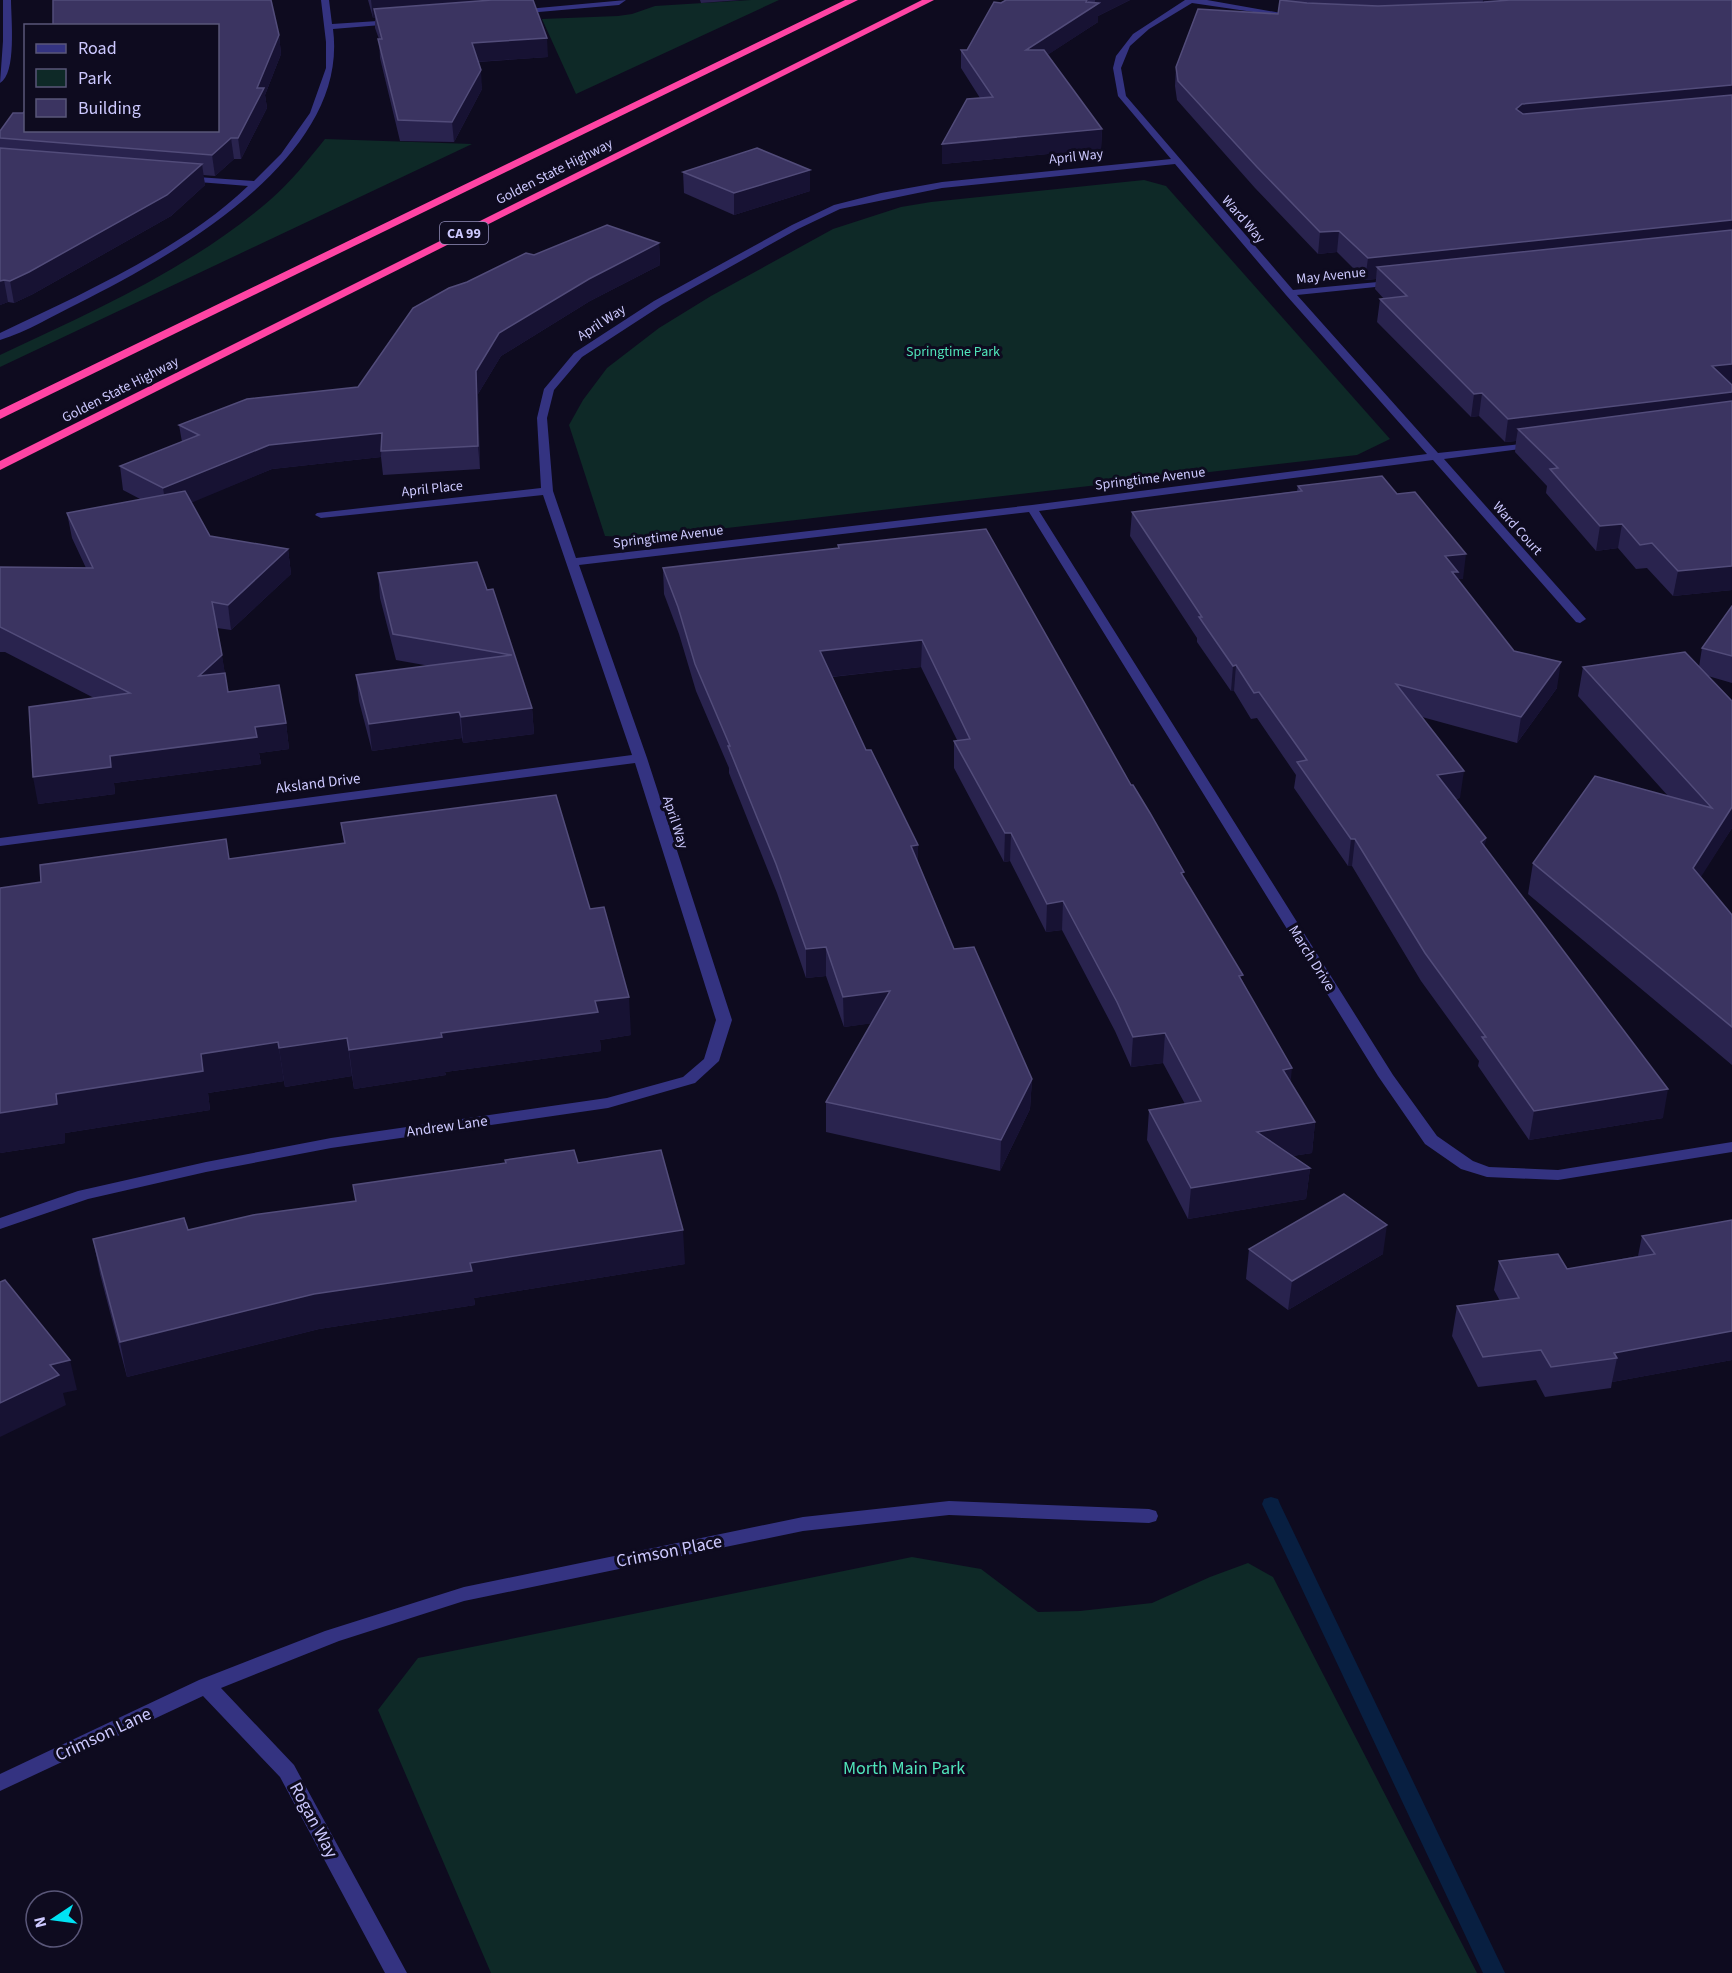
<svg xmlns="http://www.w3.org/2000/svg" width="1732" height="1973" font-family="'Source Sans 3',sans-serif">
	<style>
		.green { fill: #0e2927 }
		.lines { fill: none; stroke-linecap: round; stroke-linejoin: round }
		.stream { fill: #081f41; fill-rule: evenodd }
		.street { fill: #343381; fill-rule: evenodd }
		.highway { fill: #ff44a4; fill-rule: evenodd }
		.wall { fill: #29234e }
		.shaded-wall { fill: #171233 }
		.building { fill: #3b3461; stroke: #524c7a; stroke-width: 1.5 }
		.labels { text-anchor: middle; stroke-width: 6; stroke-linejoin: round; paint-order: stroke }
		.far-street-label { font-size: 14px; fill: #cdc9ff; stroke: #0e0b1f }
		.shield { fill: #0e0b1f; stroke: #9490bc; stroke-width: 1.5 }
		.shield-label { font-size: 14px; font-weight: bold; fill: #cdc9ff }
		.far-park-label { font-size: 14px; fill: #50e4ba; stroke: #0e0b1f }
		.street-label { font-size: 15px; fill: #cdc9ff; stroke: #0e0b1f }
		.near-street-label { font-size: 18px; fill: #cdc9ff; stroke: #0e0b1f }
		.near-park-label { font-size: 18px; fill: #50e4ba; stroke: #0e0b1f }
	</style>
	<rect width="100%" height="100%" fill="#0e0b1f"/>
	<g class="green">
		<path d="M751 0H779L576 94 542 19 618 16 632 14 655 6Z"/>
		<path d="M325 139 472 144 0 367V355C94 311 191 268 270 200 291 182 308 160 325 139Z"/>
		<path d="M1144 180 1166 186 1390 439 1357 455 640 538 605 536 569 425 583 400 607 368 659 328 711 296 833 229 901 207 931 202Z"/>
		<path d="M912 1557 981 1569 1038 1612 1080 1611 1152 1603 1210 1577 1248 1563 1273 1577 1477 1973H491L378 1710 418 1658Z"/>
	</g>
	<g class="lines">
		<path class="stream" d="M1271 1497 1278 1499 1280 1504 1505 1973H1483L1262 1504 1264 1499Z"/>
		<g class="street">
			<path d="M3 0H11C11 18 17 74 0 83L3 41Z"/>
			<path d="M321 0H329L332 24 393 20 397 22 393 24 333 29C350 157 176 254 79 303 54 315 27 332 0 340V333C80 295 184 248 248 186L186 181 181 178 183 176 254 181 281 154 310 113 326 68V42Z"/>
			<path d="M626 0 619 5 516 14 512 12 516 10Z"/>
			<path d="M1185 0H1207L1298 16 1294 18 1192 3 1149 29 1130 46 1121 68 1126 96 1293 290 1399 280V284L1395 285 1297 295 1438 453 1540 442V446L1536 447 1444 459 1586 619 1580 623 1576 622 1433 460 1039 511 1393 1075 1437 1136 1473 1161 1489 1167 1558 1170 1732 1142V1152L1558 1180 1487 1177 1461 1169 1425 1144 1378 1076 1029 512 579 565 647 758 732 1020 719 1061 695 1083 608 1108 331 1148 206 1172 88 1199 0 1229V1218L78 1191 206 1162 331 1138 607 1098 683 1077 704 1059 716 1020 635 763 0 846V838L632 755 543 495 321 518 315 515 317 513 541 488 537 418 544 389 574 353 654 301 792 225 834 205 881 193 942 182 1171 159 1118 96 1113 68 1116 56 1133 34ZM1175 164 1286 295 1427 454 1032 505 576 558 553 491 547 418 554 390 582 357 662 305 798 229 840 209 942 188Z"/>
			<path d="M949 1501 1149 1509 1156 1511 1158 1516 1156 1521 1149 1523 949 1515 803 1531 464 1601 339 1641 221 1688 294 1765 407 1973H385L280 1777 203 1696 0 1791V1774L199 1680 325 1631 464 1587 803 1517Z"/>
		</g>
		<g class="highway">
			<path d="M845 0H858L0 419V410Z"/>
			<path d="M922 0H934L0 470V461Z"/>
		</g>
	</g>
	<g class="wall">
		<path d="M368 0H533L548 57 478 62 482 89 454 142 400 141 380 58 379 39 375 28V18H373Z"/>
		<path d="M700 0H741L701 3Z"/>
		<path d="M1006 0H1130L1098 16V22L1047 55 1102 129 1101 149 942 164 980 98 961 68V50H967L1001 3Z"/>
		<path d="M1280 0H1732V590L1673 596 1647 568 1636 569 1618 548 1596 551 1546 493 1547 486 1515 452 1516 441 1505 442 1479 416 1471 417 1377 322 1380 299H1384L1375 289 1376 279 1365 280 1337 252 1318 254 1255 188 1177 100 1175 86 1176 67 1278 14Z"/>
		<path d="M279 35 281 54 265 95 267 108 241 159H234L215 176 203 175 205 185 171 216 33 294 14 303 8 302 0 305V131L23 113Z"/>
		<path d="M810 170V191L734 215 684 193 683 172Z"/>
		<path d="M659 243 660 265 590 301 501 356 478 394 480 469 383 475 381 457 272 469 191 502 210 536 288 549 291 574 231 630 217 628 228 692 286 723 289 749 259 753 261 764 114 783 115 794 38 804 94 698 5 652H0V567L86 568 72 538 67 513 142 500 123 490 120 466 182 442 179 425 358 387 467 282 534 255Z"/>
		<path d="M1298 486 1463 579H1457L1514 651 1557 688 1517 743 1422 717 1460 798 1455 799 1486 838 1484 847 1663 1118 1529 1140 1478 1066 1479 1061 1421 981 1352 866H1348L1294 788 1296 775 1257 718 1251 719 1234 691H1231L1197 642V638L1130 536 1132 512 1297 491Z"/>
		<path d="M838 545 1131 785 1242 980 1291 1083 1315 1122 1312 1153 1292 1156 1310 1168 1306 1199 1188 1219 1147 1140 1149 1110 1185 1104 1163 1063 1131 1067 1115 1031 1062 930 1046 932 1010 861 1004 862 954 768V741L957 740 921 667 832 677 866 750 918 845V862L954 949 1032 1079 1030 1109 1000 1171 826 1132V1102L872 1023 844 1027 826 976 806 978 777 893 729 773V768L696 691 679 634 664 594 663 568 838 549Z"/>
		<path d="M378 573 487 590 532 708 534 734 463 743 462 738 372 751 359 701 356 675 430 666 396 660 380 598Z"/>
		<path d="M1732 606V683L1708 676 1732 701V828L1700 877 1732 915V1065L1528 894 1533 863 1669 797 1578 696 1583 667H1699L1702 648Z"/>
		<path d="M341 823 590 909 631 1035 600 1040 601 1051 445 1072 446 1075 354 1089 352 1076 285 1087 284 1081 208 1093 210 1110 65 1133V1143L0 1153 229 859 344 843Z"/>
		<path d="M578 1163 685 1264 474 1298 475 1305 319 1329 127 1377 100 1274 93 1239 188 1230Z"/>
		<path d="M1732 1220V1360L1612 1382 1611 1388 1545 1397 1536 1380 1478 1387 1452 1336 1457 1306 1500 1301 1494 1290 1499 1261 1567 1269 1638 1256 1642 1236Z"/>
		<path d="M1249 1249 1383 1254 1288 1310 1246 1279Z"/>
	</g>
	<g class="shaded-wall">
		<path d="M371 0H528L374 9 375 18H373Z"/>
		<path d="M1088 0 1087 11 1095 6V0H1130L1098 16V22L1026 69V50L1086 2Z"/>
		<path d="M1483 0H1608L1482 12Z"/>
		<path d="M279 35 281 54 265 95 267 108 241 159 238 138 257 88Z"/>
		<path d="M547 38 548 57 474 62 472 43Z"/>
		<path d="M481 70 482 89 454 142 452 122Z"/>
		<path d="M1732 85V104L1520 124 1516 109 1522 104Z"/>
		<path d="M1102 129 1101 149 942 164V144Z"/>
		<path d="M231 138 234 159 215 176 212 155Z"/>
		<path d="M202 164 205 185 171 216 33 294 14 303 10 281Z"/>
		<path d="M810 170V191L734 215V193Z"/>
		<path d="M1732 220V241L1377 267 1376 279 1365 280 1368 258Z"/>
		<path d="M1339 231 1337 252 1318 254 1320 232Z"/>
		<path d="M659 243 660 265 590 301 501 356 478 394 480 469 478 446 476 371 499 333 589 279Z"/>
		<path d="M4 280 8 302 0 305V281Z"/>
		<path d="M1732 364V386L1712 366Z"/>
		<path d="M1732 392V414L1518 429 1516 441 1505 442 1508 419Z"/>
		<path d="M1482 393 1479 416 1471 417 1474 394Z"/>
		<path d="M382 433 381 457 272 469 167 513 163 488 269 445Z"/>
		<path d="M1622 524 1618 548 1596 551 1600 526Z"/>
		<path d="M288 549 291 574 231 630 228 605Z"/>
		<path d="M1466 554 1463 579H1457L1455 597 1445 556Z"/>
		<path d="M1732 566V590L1673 596 1678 571Z"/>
		<path d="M922 640 921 667 820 678V651Z"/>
		<path d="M222 655 226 681 199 676Z"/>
		<path d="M1561 662 1557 688 1517 743 1521 717Z"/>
		<path d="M1236 665 1234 691H1231L1233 666Z"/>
		<path d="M532 708 534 734 463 743 461 717Z"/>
		<path d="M459 712 462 738 372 751 369 724Z"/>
		<path d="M286 723 289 749 259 753 261 764 114 783 115 794 38 804 33 777 110 756 255 727Z"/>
		<path d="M1464 771 1460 798 1433 802 1437 775Z"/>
		<path d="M1732 807V828L1687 899 1693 868Z"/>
		<path d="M1005 833H1011L1010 861 1004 862Z"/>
		<path d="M1486 838 1482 865 1481 842Z"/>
		<path d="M1351 839H1355L1352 866H1348Z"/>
		<path d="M918 845V874L911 846Z"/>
		<path d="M1063 901 1062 930 1046 932 1047 904Z"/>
		<path d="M826 947V976L806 978V949Z"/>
		<path d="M890 991V1021L844 1027 843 997Z"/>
		<path d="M629 997 631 1035 600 1040 601 1051 445 1072 446 1075 354 1089 349 1050 441 1033 595 1001Z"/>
		<path d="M1165 1033 1163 1063 1131 1067 1133 1037Z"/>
		<path d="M347 1038 352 1076 285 1087 279 1048Z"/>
		<path d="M278 1042 284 1081 208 1093 210 1110 65 1133V1143L0 1153V1113L56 1094 201 1054Z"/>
		<path d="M1292 1068 1289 1098 1283 1070Z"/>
		<path d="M1032 1079 1030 1109 1000 1171 1001 1140Z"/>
		<path d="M1668 1089 1663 1118 1529 1140 1534 1111Z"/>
		<path d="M1315 1122 1312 1153 1254 1162 1257 1132Z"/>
		<path d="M1310 1168 1306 1199 1188 1219 1191 1188Z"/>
		<path d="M1387 1225 1383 1254 1288 1310 1292 1281Z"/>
		<path d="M683 1230 685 1264 474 1298 475 1305 319 1329 127 1377 120 1342 314 1294 470 1263Z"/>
		<path d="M1732 1331V1360L1612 1382 1617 1358 1614 1353Z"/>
		<path d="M70 1360 77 1390 63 1393 66 1405 0 1437V1403L50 1365Z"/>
	</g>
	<g class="building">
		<path d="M53 0H271L279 35 257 88H264L238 138H231L212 155 0 138V131L13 113H23L26 110V130H218V26H53Z"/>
		<path d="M492 0H533L547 38 472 43 481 70 452 122 398 120 378 39H382L374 9Z"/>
		<path d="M1006 0H1087L1086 2 1099 3 1026 50H1044L1102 129 942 144 967 99 993 97 961 50H967L994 2 1001 3Z"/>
		<path d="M1280 0 1307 3 1378 6 1484 2 1510 0H1732V85L1522 104 1516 109 1523 114 1732 95V220L1368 258 1339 231 1320 232 1257 167 1178 81 1176 67 1198 9 1278 14Z"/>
		<path d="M0 148 202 164 167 195 29 272 10 281 4 280 0 281Z"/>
		<path d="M757 148 810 170 734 193 683 172Z"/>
		<path d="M607 225 659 243 589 279 499 333 476 371 478 446 381 451 382 433 269 445 163 488 120 466 199 435 179 425 247 399 358 387 413 308 449 288 467 282 526 253 534 255Z"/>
		<path d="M1732 230V364L1712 366 1732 385V392L1508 419 1482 393 1474 394 1380 299 1407 296 1377 267Z"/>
		<path d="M1732 401V566L1678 571 1652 543 1640 545 1622 524 1600 526 1550 469 1558 468 1518 429Z"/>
		<path d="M1382 476 1397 494 1415 492 1466 554 1445 556 1458 572H1452L1514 651 1561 662 1521 717 1396 684 1464 771 1437 775 1486 838 1481 842 1668 1089 1534 1111 1482 1037H1486L1425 953 1355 839H1351L1297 762 1307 760 1259 692 1254 693 1236 665 1233 666 1199 617H1202L1132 512 1302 491 1298 486Z"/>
		<path d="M185 491 210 536 288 549 228 605 212 602 222 655 199 676 225 673 228 692 279 685 286 723 255 727 257 737 110 756 111 767 33 777 29 707 130 693 0 627V567L93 568 67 513Z"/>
		<path d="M986 529 1131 785H1133L1150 813 1184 872 1181 873 1243 975 1239 976 1292 1068 1283 1070 1315 1122 1257 1132 1310 1168 1191 1188 1149 1110 1201 1101 1165 1033 1133 1037 1117 1002 1063 901 1047 904 1011 833H1005L954 741 970 739 922 640 820 651 866 750H871L918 845 911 846 954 949 974 947 1032 1079 1001 1140 826 1102 890 991 843 997 826 947 806 949 776 864 728 746H730L695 664 678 607 663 568 839 548 838 545Z"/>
		<path d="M477 562 487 590 493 589 532 708 461 717 459 712 369 724 356 675 512 655 393 634 378 573Z"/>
		<path d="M1732 606V656L1702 648Z"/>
		<path d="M1685 652 1732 701V807L1693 868 1732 915V1027L1533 863 1595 776 1712 808 1583 667Z"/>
		<path d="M556 795 590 909 604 907 629 997 595 1001 598 1012 441 1033 442 1037 349 1050 347 1038 279 1048 278 1042 201 1054 203 1071 56 1094 57 1104 0 1113V888L41 882 40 865 226 839 229 859 345 843 341 823Z"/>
		<path d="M574 1150 578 1163 661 1150 683 1230 470 1263 472 1271 314 1294 120 1342 93 1239 184 1218 188 1230 253 1215 356 1201 353 1185 506 1163 505 1160Z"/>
		<path d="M1344 1194 1387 1225 1292 1281 1249 1249Z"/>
		<path d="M1732 1220V1331L1614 1353 1617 1358 1551 1367 1541 1350 1483 1357 1457 1306 1519 1298 1499 1261 1558 1254 1567 1269 1655 1254 1642 1236Z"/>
		<path d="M5 1280 70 1360 50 1365 59 1375 0 1403V1282Z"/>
	</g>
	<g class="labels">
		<g class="far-street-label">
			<text transform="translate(1076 156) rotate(-6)" y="5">April Way</text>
			<text transform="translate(554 171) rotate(-27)" y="5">Golden State Highway</text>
			<text transform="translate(1244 219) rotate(49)" y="5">Ward Way</text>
			<text transform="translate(1331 275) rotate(-6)" y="5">May Avenue</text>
			<text transform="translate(601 322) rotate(-33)" y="5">April Way</text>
			<text transform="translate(120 389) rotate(-27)" y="5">Golden State Highway</text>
			<text transform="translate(1150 478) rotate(-7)" y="5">Springtime Avenue</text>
			<text transform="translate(432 488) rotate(-6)" y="5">April Place</text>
			<text transform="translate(1518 528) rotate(48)" y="5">Ward Court</text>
			<text transform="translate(668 536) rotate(-7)" y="5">Springtime Avenue</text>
			<text transform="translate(676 822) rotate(72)" y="5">April Way</text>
		</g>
		<rect class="shield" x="440" y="222" width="48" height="22" rx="4.5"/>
		<g class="shield-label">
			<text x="464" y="238">CA 99</text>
		</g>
		<g class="far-park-label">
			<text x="953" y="356">Springtime Park</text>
		</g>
		<g class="street-label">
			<text transform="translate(318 783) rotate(-7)" y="5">Aksland Drive</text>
			<text transform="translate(1312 958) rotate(58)" y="5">March Drive</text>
			<text transform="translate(447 1126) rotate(-8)" y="5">Andrew Lane</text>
		</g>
		<g class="near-street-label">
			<text transform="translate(669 1551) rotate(-11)" y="6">Crimson Place</text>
			<text transform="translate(103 1734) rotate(-25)" y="6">Crimson Lane</text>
			<text transform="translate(314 1820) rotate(62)" y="6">Rogan Way</text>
		</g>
		<g class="near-park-label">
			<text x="904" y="1774">Morth Main Park</text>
		</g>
	</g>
	<rect x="24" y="24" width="195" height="108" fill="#0e0b1f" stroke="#5a5779" stroke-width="1.5"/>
	<rect x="36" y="44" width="30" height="9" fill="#343381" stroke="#5a5779" stroke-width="1.5"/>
	<text x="78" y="54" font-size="18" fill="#cdc9ff">Road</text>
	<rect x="36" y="69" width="30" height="18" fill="#0e2927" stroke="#5a5779" stroke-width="1.5"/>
	<text x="78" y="84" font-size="18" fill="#cdc9ff">Park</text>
	<rect x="36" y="99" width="30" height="18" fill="#3b3461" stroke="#5a5779" stroke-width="1.5"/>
	<text x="78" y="114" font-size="18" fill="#cdc9ff">Building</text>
	<g transform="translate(54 1919) rotate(257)"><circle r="28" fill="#0e0b1f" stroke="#5a5779" stroke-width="1.5"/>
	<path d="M0-4.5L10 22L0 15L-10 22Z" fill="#00e3f4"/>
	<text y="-9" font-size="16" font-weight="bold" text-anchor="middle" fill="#cdc9ff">N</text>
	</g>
</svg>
